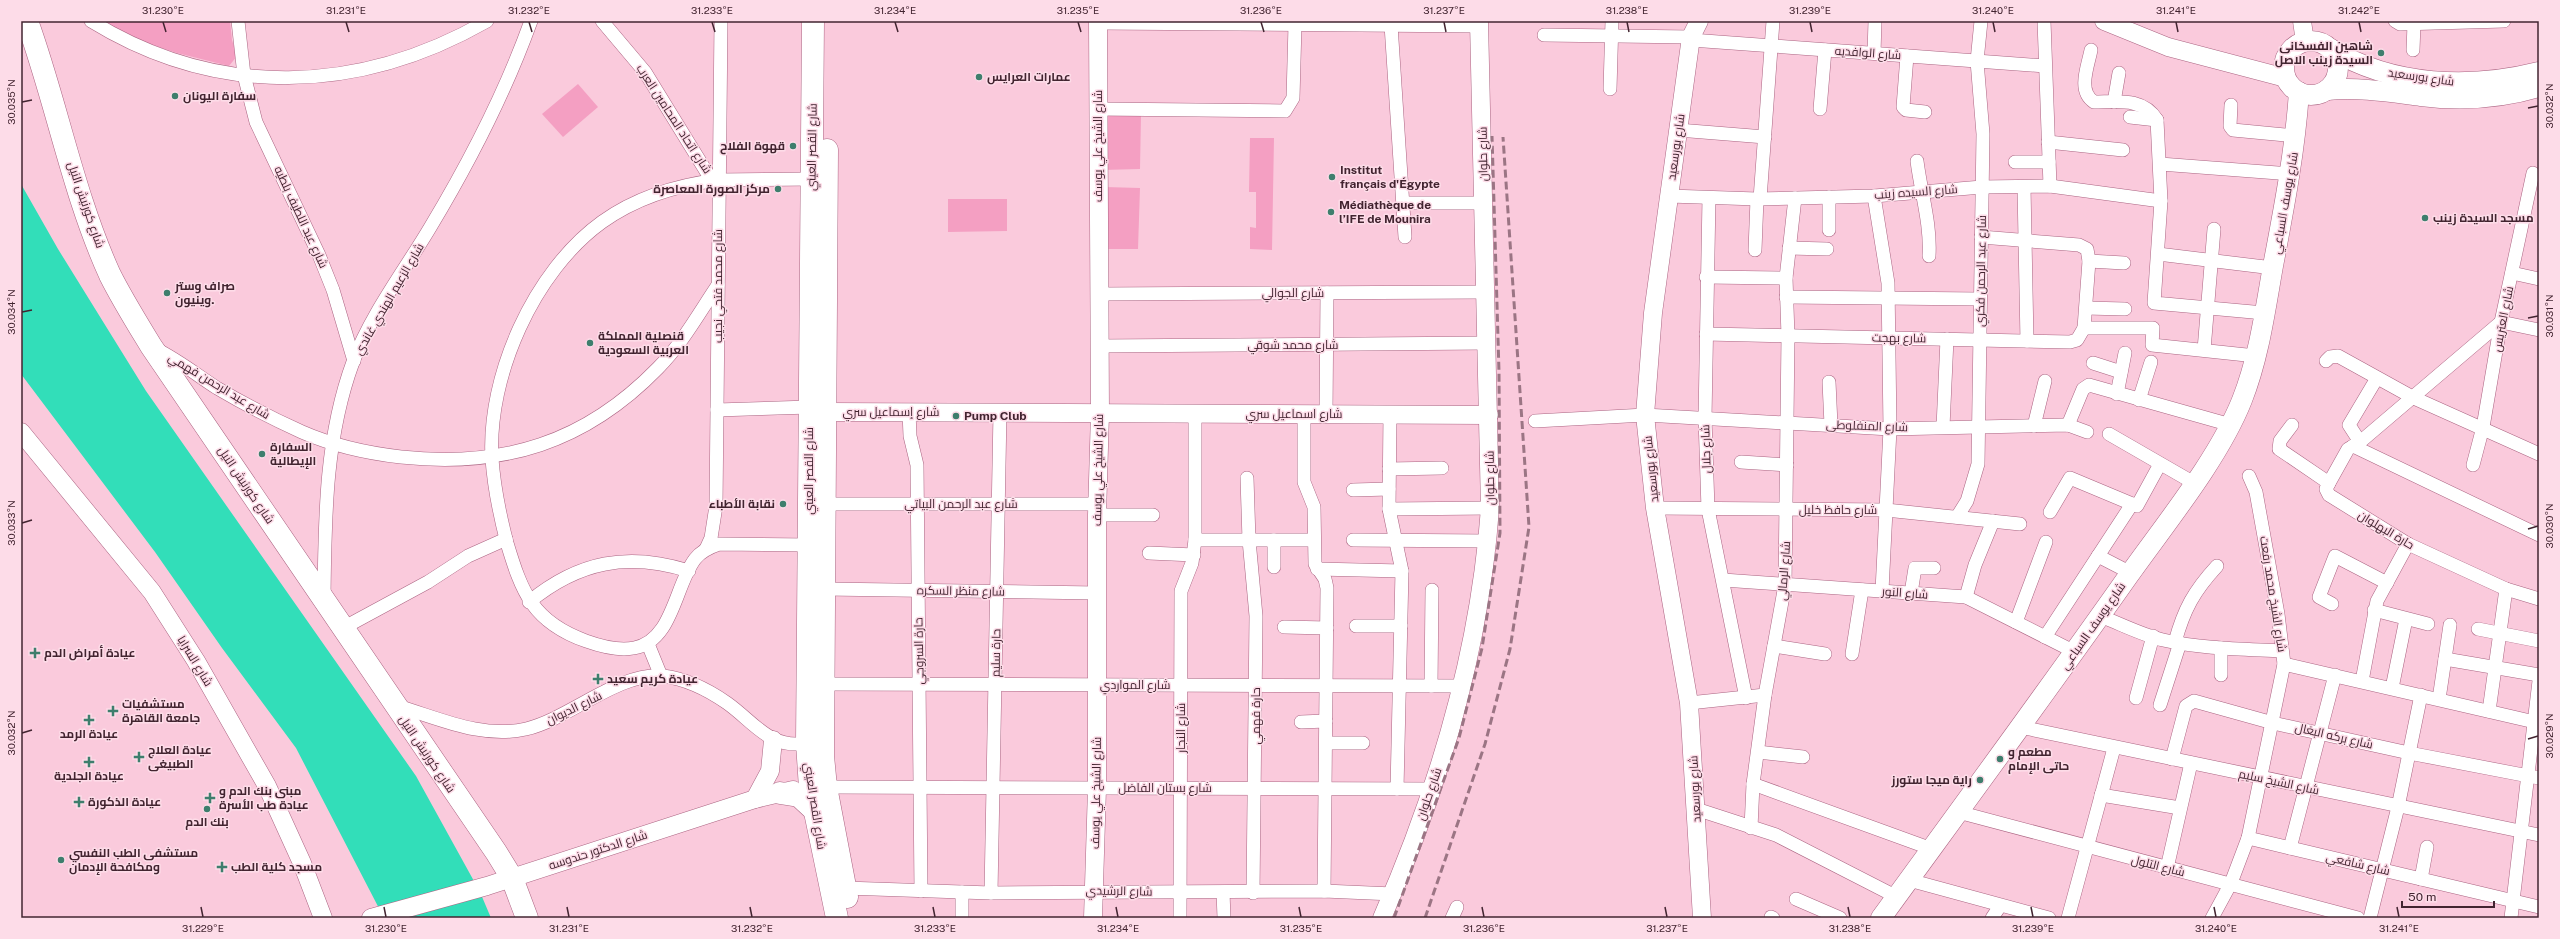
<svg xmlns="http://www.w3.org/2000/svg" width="2560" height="939" font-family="'Public Sans',Cairo,sans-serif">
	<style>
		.green { fill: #f49fc2 }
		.water { fill: #32deb9 }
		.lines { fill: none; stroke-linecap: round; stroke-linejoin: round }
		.street-casing { stroke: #ab6482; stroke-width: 14 }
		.secondary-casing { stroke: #ab6482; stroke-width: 19 }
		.primary-casing { stroke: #ab6482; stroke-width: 21 }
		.highway-casing { stroke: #ab6482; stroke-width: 23 }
		.street { stroke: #fff; stroke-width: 13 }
		.secondary { stroke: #fff; stroke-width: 18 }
		.primary { stroke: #fff; stroke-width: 20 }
		.highway { stroke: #fff; stroke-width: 22 }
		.rail { stroke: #9b7584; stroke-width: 3; stroke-dasharray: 8 4; stroke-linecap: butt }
		.ticks { fill: none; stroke: #422430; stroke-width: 1.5 }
		.poi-dot { fill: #3e7e6d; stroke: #fddce8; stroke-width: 1.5 }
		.labels { text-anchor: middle; stroke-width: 3; stroke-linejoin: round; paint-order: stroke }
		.poi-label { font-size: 12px; font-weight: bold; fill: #422430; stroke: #fddce8; text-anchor: start }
		.street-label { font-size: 12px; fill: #422430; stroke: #fddce8 }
		.neatline { fill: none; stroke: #422430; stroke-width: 1.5 }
		.ticks-label { font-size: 10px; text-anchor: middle; fill: #422430 }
	</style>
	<rect width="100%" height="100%" fill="#facadc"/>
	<g class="green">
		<path d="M102 21H230L232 40 237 56 229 66 177 53 136 40Z"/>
		<path d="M578 84 598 107 563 137 542 114Z"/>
		<path d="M1102 112 1141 114 1140 169 1102 170Z"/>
		<path d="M1250 138H1274L1272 250 1250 249V227L1256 228V192H1249Z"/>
		<path d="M1105 187 1140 188 1138 249H1104Z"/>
		<path d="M948 199H1007V231L948 232Z"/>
	</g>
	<path class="water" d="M21 184 58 249 146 391 416 776 480 892 491 918H384L296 748 222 648 155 552 21 374Z"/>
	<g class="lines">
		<g class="street-casing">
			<g id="street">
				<path d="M91 21C218 99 359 94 487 21"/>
				<path d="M238 21 244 75 256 122 319 255 333 290 354 361"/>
				<path d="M602 21 645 72 709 176 719 180 811 179"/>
				<path d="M2044 21 2050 186"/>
				<path d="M2395 21 2400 24 2504 21"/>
				<path d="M1098 23 1479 26"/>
				<path d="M1391 25 1405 237"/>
				<path d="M1544 35 1691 37"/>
				<path d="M1691 40 2045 66"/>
				<path d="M2091 50C2088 66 2077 91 2094 102 2117 102 2143 97 2157 120L2161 201 2154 303 2264 313"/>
				<path d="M2413 50 2414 24"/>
				<path d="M1874 53 1875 21"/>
				<path d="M1907 56 1903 107 1906 110 1925 112"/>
				<path d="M1610 89 1612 21"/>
				<path d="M2114 102 2119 73"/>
				<path d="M2231 105 2230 126 2233 130 2296 136"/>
				<path d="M1098 109 1285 111 1293 98 1295 25"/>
				<path d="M1820 109 1825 50"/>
				<path d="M2130 117 2157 120"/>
				<path d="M1678 130 1765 137"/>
				<path d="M2048 142 2123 150"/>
				<path d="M1917 161C1921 193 1931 224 1929 256"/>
				<path d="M2015 162H2049"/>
				<path d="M2160 164 2290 174"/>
				<path d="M719 180C677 185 637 197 602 222 534 271 487 376 492 459 494 487 500 516 507 543 522 593 533 622 586 641 600 646 619 651 634 648 673 641 675 585 695 559 701 551 710 547 719 544L809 545"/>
				<path d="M2024 187 2027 341"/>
				<path d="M1669 196 1757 199 1874 196 1982 187 2050 186 2161 201"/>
				<path d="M1874 196 1888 283 1890 429 1882 591"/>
				<path d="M1709 198 1705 418 1708 509 1746 698"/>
				<path d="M1760 199 1773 21"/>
				<path d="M1403 203H1484"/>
				<path d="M1829 230V197"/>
				<path d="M1789 248 1827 249"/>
				<path d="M1755 250 1757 199"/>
				<path d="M2158 254 2273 268"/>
				<path d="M2089 261 2124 263"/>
				<path d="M2512 273 2539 279"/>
				<path d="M1706 277 1786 278"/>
				<path d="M1100 294 1486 292"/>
				<path d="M1786 297 1980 299"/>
				<path d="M2086 308 2125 309"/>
				<path d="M2084 328H2153L2152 345 2256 356"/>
				<path d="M1706 334 2070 342 2077 340 2084 328 2089 261 2087 249 2079 245 1981 237"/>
				<path d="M1099 346 1487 343"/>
				<path d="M156 349C178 360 197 375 217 388 244 404 273 419 302 432 334 446 366 453 401 457 503 468 585 443 658 368 682 344 699 313 718 285"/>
				<path d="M2204 350 2214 229"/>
				<path d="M2326 361 2330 357 2338 356 2414 398 2539 454"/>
				<path d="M2093 363 2121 372"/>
				<path d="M1829 382 1831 425"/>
				<path d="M2117 394 2125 353"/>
				<path d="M2139 400 2151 362"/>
				<path d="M717 410 810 407"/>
				<path d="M909 412 910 436 917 465 921 891"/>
				<path d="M1304 414V482L1314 507 1315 564 1325 579 1327 588 1324 891"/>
				<path d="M1326 414 1327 293"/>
				<path d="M1390 414 1389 509 1402 571 1397 789"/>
				<path d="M1535 421 1645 415 1890 429 2068 425 2087 432"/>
				<path d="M2068 425 2083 389 2089 385 2231 425"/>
				<path d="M2292 425 2280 441 2279 449 2329 483 2326 489 2329 495 2408 544 2506 589 2539 599"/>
				<path d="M2034 426 2045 381"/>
				<path d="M1943 427 1947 339"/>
				<path d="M2109 434 2194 483"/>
				<path d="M2360 442 2501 322 2539 330"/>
				<path d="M2353 446 2539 535"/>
				<path d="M1741 462 1787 465"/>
				<path d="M2473 465 2483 427 2501 322 2533 173"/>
				<path d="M1389 469 1442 468"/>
				<path d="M1247 478 1249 540 1256 616 1253 893"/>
				<path d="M2329 483 2348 449 2360 442 2349 425 2377 378"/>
				<path d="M1353 490 1389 489"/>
				<path d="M825 504H1097"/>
				<path d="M1655 508 1886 510 2020 524"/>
				<path d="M1389 509 1490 508"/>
				<path d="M2050 512 2070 478 2137 506 2160 464"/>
				<path d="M1097 515H1153"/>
				<path d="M1957 517 1967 501 1978 464 1983 134 1977 61 1981 21"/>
				<path d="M1195 540H1314"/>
				<path d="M1274 540V567"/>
				<path d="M1353 540 1488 541"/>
				<path d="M706 549 711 538 716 506 721 21"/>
				<path d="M1149 553 1194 555"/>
				<path d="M2098 556 2131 573"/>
				<path d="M1317 569 1402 571"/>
				<path d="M1723 580 1966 597 2075 652"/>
				<path d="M825 589 1097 593"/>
				<path d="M1911 593 1915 568H1934"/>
				<path d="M1966 597 1975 565 1993 521"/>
				<path d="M324 598C325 518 325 438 353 362 371 314 405 270 431 226 470 161 505 93 531 21"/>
				<path d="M529 602C579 561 628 552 689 571"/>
				<path d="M2332 604 2319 597 2335 556 2387 583"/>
				<path d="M2374 610 2428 624"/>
				<path d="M2100 616C2121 624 2142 635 2163 640 2203 649 2242 649 2282 651"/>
				<path d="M2016 622 2046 542"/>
				<path d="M1356 626H1401"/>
				<path d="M1284 627 1327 628"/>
				<path d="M343 628 428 582 468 556 506 539"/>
				<path d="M2478 629 2539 641"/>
				<path d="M2045 637 2132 504"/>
				<path d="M2175 642C2184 609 2194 591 2217 566"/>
				<path d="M648 644 661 676"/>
				<path d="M1774 646 1825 654"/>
				<path d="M2221 648V675"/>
				<path d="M1852 654 1862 590"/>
				<path d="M2445 659 2539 675"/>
				<path d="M2284 664 2539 723"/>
				<path d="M2362 681 2377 601 2408 544"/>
				<path d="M818 684 1462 686"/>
				<path d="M1431 686 1432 590"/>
				<path d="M2392 688 2406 619"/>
				<path d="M2136 698 2153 636"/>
				<path d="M2439 699 2450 625"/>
				<path d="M1689 703 1765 695"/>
				<path d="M2160 705 2180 643"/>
				<path d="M397 706C439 718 481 739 526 729 571 718 618 672 663 676 687 679 707 689 727 703 754 722 770 750 807 743"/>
				<path d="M2489 711 2506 589"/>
				<path d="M1301 722 1326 721"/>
				<path d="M2020 727 2539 835"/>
				<path d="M1326 743H1363"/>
				<path d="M1758 752 1803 757"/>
				<path d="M2172 759 2186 706 2194 701 2273 723 2409 753 2539 778"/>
				<path d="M1753 784 1932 849"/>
				<path d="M826 787 1432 789"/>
				<path d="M2101 795 2180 808"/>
				<path d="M1696 809 1776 835 1897 897"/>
				<path d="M1958 812 2358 918"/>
				<path d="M1751 828 1753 784 1765 695 1785 585 1788 336 1786 278 1795 198"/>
				<path d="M2248 838 2539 907"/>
				<path d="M2290 848 2335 675"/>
				<path d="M2167 868 2191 763"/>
				<path d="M2421 879 2427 847"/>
				<path d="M1909 880 2049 918"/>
				<path d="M845 888 991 893 1324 891 1393 894"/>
				<path d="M962 892V918"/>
				<path d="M1223 892 1224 918"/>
				<path d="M991 893 1000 412"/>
				<path d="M1796 899 1840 918"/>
				<path d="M1771 917 1773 918"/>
				<path d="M1180 918 1181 591 1192 563 1195 540V413"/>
				<path d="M1452 918 1457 907"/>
				<path d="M1992 918 2000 906"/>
				<path d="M2068 918 2114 748"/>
				<path d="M2212 918 2231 883 2248 838 2284 664 2278 614 2256 492 2249 476"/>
				<path d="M2370 918 2398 807 2421 695"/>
				<path d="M2511 918 2539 681"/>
			</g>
		</g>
		<g class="secondary-casing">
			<g id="secondary">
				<path d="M1699 21 1691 37 1653 313 1645 415 1655 508 1689 703 1702 918"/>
				<path d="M2104 21 2168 47 2286 78"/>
				<path d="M2302 21 2305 42"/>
				<path d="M826 412 1489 415"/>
				<path d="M21 432 152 592 196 661 267 786 302 863 323 918"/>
				<path d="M755 799 770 771 773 740"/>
				<path d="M371 918 487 886 755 799 793 790"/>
				<path d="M1093 918 1097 788V515L1100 413 1098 21"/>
				<path d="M1382 918C1439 788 1480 650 1490 508L1479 21"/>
			</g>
		</g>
		<g class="primary-casing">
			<g id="primary">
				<circle cx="2311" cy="68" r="27"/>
				<path d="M2331 49C2393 87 2471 89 2539 72"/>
				<path d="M2327 90C2359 87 2389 92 2421 96 2460 101 2502 98 2539 87"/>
				<path d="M1881 918C1964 804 2048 690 2129 575 2166 523 2219 458 2242 400 2259 357 2265 311 2273 266 2284 208 2295 151 2299 92"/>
			</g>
		</g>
		<g class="highway-casing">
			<g id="highway">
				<path d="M27 21C57 104 73 194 110 275 122 299 137 323 151 346L496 852 512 878 527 918"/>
				<path d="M813 21 807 743 810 788 837 918"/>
				<path d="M827 150 823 756 826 787 847 897"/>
				<path d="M780 793 799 796 813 809"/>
			</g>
		</g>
		<use href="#street" class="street"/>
		<use href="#secondary" class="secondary"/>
		<use href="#primary" class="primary"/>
		<use href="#highway" class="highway"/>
		<g class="rail">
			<path d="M1394 918 1459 738 1482 648 1500 533 1499 372 1492 136"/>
			<path d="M1425 918 1485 744 1510 649 1529 527 1503 137"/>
		</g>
	</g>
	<path class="ticks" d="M163 22 166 32M346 22 349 32M529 22 532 32M712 22 715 32M895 22 898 32M1078 22 1081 32M1261 22 1264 32M1444 22 1446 32M1627 22 1629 32M1810 22 1812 32M1993 22 1995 32M2176 22 2178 32M2359 22 2361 32M22 102 32 100M2528 108 2538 106M22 312 32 310M2528 318 2538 316M22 523 32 520M2528 529 2538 526M22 733 32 730M2528 739 2538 736M201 907 203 917M384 907 386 917M567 907 569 917M750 907 752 917M933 907 935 917M1116 907 1118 917M1299 907 1301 917M1482 907 1484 917M1665 907 1667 917M1848 907 1850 917M2031 907 2033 917M2214 907 2216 917M2397 907 2399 917"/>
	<g class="poi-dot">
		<circle cx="2381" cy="53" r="4"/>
		<circle cx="979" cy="77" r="4"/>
		<circle cx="175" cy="96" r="4"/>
		<circle cx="793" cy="146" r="4"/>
		<circle cx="1332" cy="177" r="4"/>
		<circle cx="778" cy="189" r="4"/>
		<circle cx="1331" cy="212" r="4"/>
		<circle cx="2425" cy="218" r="4"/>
		<circle cx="167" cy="293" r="4"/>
		<circle cx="590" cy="343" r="4"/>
		<circle cx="956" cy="416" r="4"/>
		<circle cx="262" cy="454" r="4"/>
		<circle cx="783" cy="504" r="4"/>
		<path d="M33 647h4v4h4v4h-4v4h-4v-4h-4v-4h4z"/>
		<path d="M596 673h4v4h4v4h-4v4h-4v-4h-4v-4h4z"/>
		<path d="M111 705h4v4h4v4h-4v4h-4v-4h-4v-4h4z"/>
		<path d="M87 714h4v4h4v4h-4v4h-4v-4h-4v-4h4z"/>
		<path d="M137 751h4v4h4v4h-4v4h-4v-4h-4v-4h4z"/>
		<circle cx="2000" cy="759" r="4"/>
		<path d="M87 756h4v4h4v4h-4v4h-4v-4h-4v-4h4z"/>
		<circle cx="1980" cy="780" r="4"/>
		<path d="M208 792h4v4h4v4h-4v4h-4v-4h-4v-4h4z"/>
		<path d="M77 796h4v4h4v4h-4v4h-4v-4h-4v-4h4z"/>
		<circle cx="207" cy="809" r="4"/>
		<circle cx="61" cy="860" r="4"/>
		<path d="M220 861h4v4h4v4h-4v4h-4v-4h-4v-4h4z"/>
	</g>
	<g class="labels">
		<g class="poi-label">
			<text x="2373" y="50" text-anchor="end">شاهين الفسخانى<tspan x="2373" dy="14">السيدة زينب الاصل</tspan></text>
			<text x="987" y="81">عمارات العرايس</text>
			<text x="183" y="100">سفارة اليونان</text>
			<text x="785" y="150" text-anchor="end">قهوة الفلاح</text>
			<text x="1340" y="174">Institut<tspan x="1340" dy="14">français d'Égypte</tspan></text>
			<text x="770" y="193" text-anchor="end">مركز الصورة المعاصرة</text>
			<text x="1339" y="209">Médiathèque de<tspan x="1339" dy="14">l’IFE de Mounira</tspan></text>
			<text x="2433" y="222">مسجد السيدة زينب</text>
			<text x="175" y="290">صراف وستر<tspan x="175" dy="14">وينيون.</tspan></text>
			<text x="598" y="340">قنصلية المملكة<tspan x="598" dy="14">العربية السعودية</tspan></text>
			<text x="964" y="420">Pump Club</text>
			<text x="270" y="451">السفارة<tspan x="270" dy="14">الإيطالية</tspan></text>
			<text x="775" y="508" text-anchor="end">نقابة الأطباء</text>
			<text x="44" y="657">عيادة أمراض الدم</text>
			<text x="607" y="683">عيادة كريم سعيد</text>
			<text x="122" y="708">مستشفيات<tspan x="122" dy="14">جامعة القاهرة</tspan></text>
			<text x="89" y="738" text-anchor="middle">عيادة الرمد</text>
			<text x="148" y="754">عيادة العلاج<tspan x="148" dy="14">الطبيغى</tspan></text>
			<text x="2008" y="756">مطعم و<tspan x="2008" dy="14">حاتى الإمام</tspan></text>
			<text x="89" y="780" text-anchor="middle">عيادة الجلدية</text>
			<text x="1972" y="784" text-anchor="end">راية ميجا ستورز</text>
			<text x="219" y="795">مبنى بنك الدم و<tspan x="219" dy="14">عيادة طب الأسرة</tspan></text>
			<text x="88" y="806">عيادة الذكورة</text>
			<text x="207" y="826" text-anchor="middle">بنك الدم</text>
			<text x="69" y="857">مستشفى الطب النفسي<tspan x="69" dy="14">ومكافحة الإدمان</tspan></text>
			<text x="231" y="871">مسجد كلية الطب</text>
		</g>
		<g class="street-label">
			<text transform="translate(1868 53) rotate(4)" y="4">شارع الوافديه</text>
			<text transform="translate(2421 77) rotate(8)" y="4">شارع بورسعيد</text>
			<text transform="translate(674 119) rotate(57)" y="4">شارع اتحاد المحامين العرب</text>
			<text transform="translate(1098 146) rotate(-90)" y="4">شارع الشيخ علي يوسف</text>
			<text transform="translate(812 147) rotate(-89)" y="4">شارع القصر العيني</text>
			<text transform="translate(1676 147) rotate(-82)" y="4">شارع بورسعيد</text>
			<text transform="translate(1483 154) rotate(-91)" y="4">شارع حلوان</text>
			<text transform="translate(1916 192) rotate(-4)" y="4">شارع السيده زينب</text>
			<text transform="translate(2285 203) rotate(-80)" y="4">شارع يوسف السباعي</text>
			<text transform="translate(86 205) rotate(71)" y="4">شارع كورنيش النيل</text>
			<text transform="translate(301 217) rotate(65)" y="4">شارع عبد اللطيف بلطيه</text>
			<text transform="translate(1981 271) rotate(-89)" y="4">شارع عبد الرحمن فكري</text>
			<text transform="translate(718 286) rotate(-90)" y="4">شارع محمد فتحي نجيب</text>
			<text x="1293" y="297">شارع الجوالي</text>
			<text transform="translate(389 299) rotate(-60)" y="4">شارع الزعيم الهندي غاندي</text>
			<text transform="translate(2503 319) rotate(-79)" y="4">شارع العتريس</text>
			<text transform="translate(1899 338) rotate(1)" y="4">شارع بهجت</text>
			<text x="1293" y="349">شارع محمد شوقي</text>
			<text transform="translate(219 386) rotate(31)" y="4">شارع عبد الرحمن فهمي</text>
			<text x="891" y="416">شارع إسماعيل سري</text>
			<text x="1294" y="418">شارع اسماعيل سري</text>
			<text transform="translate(1867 426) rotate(2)" y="4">شارع المنفلوطى</text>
			<text transform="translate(1706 449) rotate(-92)" y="4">شارع جلال</text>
			<text transform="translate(1651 469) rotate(-96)" y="4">شارع بورسعيد</text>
			<text transform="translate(1098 470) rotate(-89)" y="4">شارع الشيخ علي يوسف</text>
			<text transform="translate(809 471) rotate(-90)" y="4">شارع القصر العيني</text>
			<text transform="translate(1490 478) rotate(-91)" y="4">شارع حلوان</text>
			<text transform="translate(246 485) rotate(56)" y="4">شارع كورنيش النيل</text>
			<text x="961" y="508">شارع عبد الرحمن البياتي</text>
			<text x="1838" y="514">شارع حافظ خليل</text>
			<text transform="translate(2386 530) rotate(31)" y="4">حارة البهلوان</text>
			<text transform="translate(1784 571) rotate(-86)" y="4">شارع الرمالي</text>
			<text transform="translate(961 591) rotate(1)" y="4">شارع منظر السكره</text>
			<text transform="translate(1905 593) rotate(4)" y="4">شارع النور</text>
			<text transform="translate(2273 594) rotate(81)" y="4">شارع الشيخ محمد رفعت</text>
			<text transform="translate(2093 626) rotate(-55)" y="4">شارع يوسف السباعي</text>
			<text transform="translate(919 651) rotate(-91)" y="4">حارة السروجي</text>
			<text transform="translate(996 653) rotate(-89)" y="4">حارة سليم</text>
			<text transform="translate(195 661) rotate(59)" y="4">شارع السرايا</text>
			<text x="1135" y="689">شارع المواردي</text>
			<text transform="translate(574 708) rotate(-26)" y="4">شارع الديوان</text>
			<text transform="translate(1256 716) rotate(-90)" y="4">حارة فهمي</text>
			<text transform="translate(1181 728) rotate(-90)" y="4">شارع النجار</text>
			<text transform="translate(2334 736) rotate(13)" y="4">شارع بركه البغال</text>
			<text transform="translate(427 754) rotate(56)" y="4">شارع كورنيش النيل</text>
			<text transform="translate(2279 782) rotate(12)" y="4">شارع الشيخ سليم</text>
			<text x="1165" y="792">شارع بستان الفاضل</text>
			<text transform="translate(1695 789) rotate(-93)" y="4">شارع بورسعيد</text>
			<text transform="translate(1096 793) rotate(-89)" y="4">شارع الشيخ علي يوسف</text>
			<text transform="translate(1429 794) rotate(-71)" y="4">شارع حلوان</text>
			<text transform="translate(815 806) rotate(81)" y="4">شارع القصر العيني</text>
			<text transform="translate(598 850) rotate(-18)" y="4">شارع الدكتور حندوسه</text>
			<text transform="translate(2358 864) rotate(13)" y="4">شارع شافعي</text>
			<text transform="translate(2158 866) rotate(14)" y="4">شارع التلول</text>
			<text transform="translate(1119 891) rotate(1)" y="4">شارع الرشيدي</text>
		</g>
	</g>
	<rect width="2560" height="939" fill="none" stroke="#fddce8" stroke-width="44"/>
	<path d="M2402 901v6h92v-6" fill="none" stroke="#422430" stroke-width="2"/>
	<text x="2408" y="901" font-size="12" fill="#422430" stroke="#fddce8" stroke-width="3" paint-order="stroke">50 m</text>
	<rect x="22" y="22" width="2516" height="895" class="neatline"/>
	<g class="ticks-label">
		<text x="163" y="14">31.230°E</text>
		<text x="346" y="14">31.231°E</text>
		<text x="529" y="14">31.232°E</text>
		<text x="712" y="14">31.233°E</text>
		<text x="895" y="14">31.234°E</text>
		<text x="1078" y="14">31.235°E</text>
		<text x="1261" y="14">31.236°E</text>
		<text x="1444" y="14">31.237°E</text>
		<text x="1627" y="14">31.238°E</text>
		<text x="1810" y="14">31.239°E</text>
		<text x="1993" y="14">31.240°E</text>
		<text x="2176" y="14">31.241°E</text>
		<text x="2359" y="14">31.242°E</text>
		<text transform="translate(11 102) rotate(-90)" y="4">30.035°N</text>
		<text transform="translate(2549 106) rotate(-90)" y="4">30.032°N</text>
		<text transform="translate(11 312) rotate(-90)" y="4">30.034°N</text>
		<text transform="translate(2549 316) rotate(-90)" y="4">30.031°N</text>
		<text transform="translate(11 523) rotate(-90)" y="4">30.033°N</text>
		<text transform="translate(2549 526) rotate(-90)" y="4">30.030°N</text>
		<text transform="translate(11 733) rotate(-90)" y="4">30.032°N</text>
		<text transform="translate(2549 736) rotate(-90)" y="4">30.029°N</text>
		<text x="203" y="932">31.229°E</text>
		<text x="386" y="932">31.230°E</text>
		<text x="569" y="932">31.231°E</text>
		<text x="752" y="932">31.232°E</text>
		<text x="935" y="932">31.233°E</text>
		<text x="1118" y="932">31.234°E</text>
		<text x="1301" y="932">31.235°E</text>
		<text x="1484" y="932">31.236°E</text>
		<text x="1667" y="932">31.237°E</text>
		<text x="1850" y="932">31.238°E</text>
		<text x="2033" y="932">31.239°E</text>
		<text x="2216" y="932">31.240°E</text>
		<text x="2399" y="932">31.241°E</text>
	</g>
</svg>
